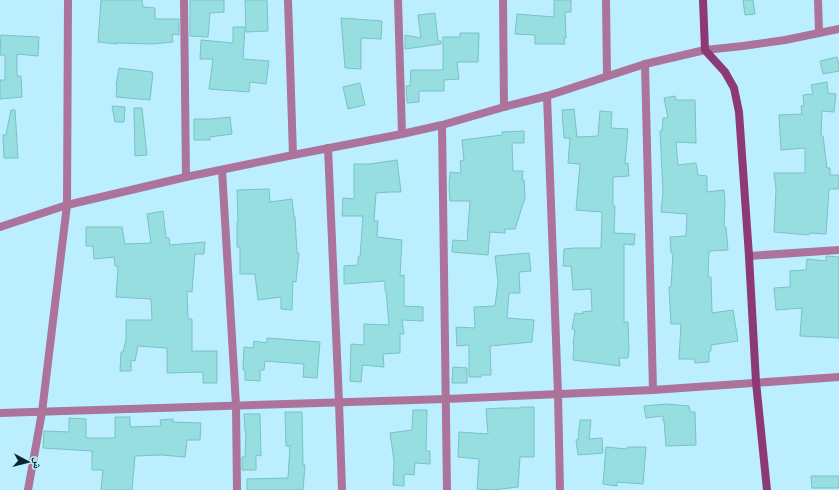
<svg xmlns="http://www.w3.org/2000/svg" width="839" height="490" font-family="'PT Sans Narrow','Noto Naskh Arabic',sans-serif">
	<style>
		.building { fill: #96dee0; stroke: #7ac1c4 }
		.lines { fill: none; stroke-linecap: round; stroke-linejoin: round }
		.street { stroke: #ac739b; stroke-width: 8 }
		.secondary { stroke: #8c3976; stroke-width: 8 }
	</style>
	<rect width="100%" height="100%" fill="#bbefff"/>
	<g class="building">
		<path d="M101 0H142L143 7 155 8V19H179V35L172 34 173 42 152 44 117 43V44L98 42Z"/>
		<path d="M190 0H224V12L210 13 208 37 190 36Z"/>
		<path d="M245 0H267L268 31 246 32Z"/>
		<path d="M554 0H571V12H565L566 38H564L565 44H535V35L515 34 517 14 554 17Z"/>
		<path d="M743 0H753L755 14 745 15Z"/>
		<path d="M435 13 438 41H441V44L405 49V35L421 38 418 15Z"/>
		<path d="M341 18 382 21 381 39 361 38V69L345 68Z"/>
		<path d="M233 27H245L243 59 269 61 266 84 250 82 249 92 209 89 213 59H200L201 40 233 43Z"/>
		<path d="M460 33H479L478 62H457L459 79 444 80V91H419V102L407 103 406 86H410L411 70H443V37H460Z"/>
		<path d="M1 35 39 37 38 56 17 54V76H21L22 97 0 99V80H5V55H0Z"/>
		<path d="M837 57 839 65V71L823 74 820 61Z"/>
		<path d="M119 68 152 72V73H153L150 100 116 97 117 85H116Z"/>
		<path d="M827 82 828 93 836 94 834 112 822 111 821 136H823L827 168H830V175H839V189H829L826 234 810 233 809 235 774 232 776 189 774 173H805V148L781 150 779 115 802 114 801 106 804 105 803 95 813 94 811 85Z"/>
		<path d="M360 83 365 105 348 109 343 87Z"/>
		<path d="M675 96 676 100H695L696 143 676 142 678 165 696 163 698 175 707 176V192L724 190 725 203 724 227H726L728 250 709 251 708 277H711L712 313 733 310 738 341 711 345V351H709V362L695 363 694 359H679L681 324H671L669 287H671L673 253H671L670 237 686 236 687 214 661 212 663 192 660 131H662L663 118H668L664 98Z"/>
		<path d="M112 106 125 107 124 122H115Z"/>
		<path d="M134 108H142L147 155 135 156Z"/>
		<path d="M574 109 577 137 598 136 600 111 612 112 611 128 628 129 625 164 628 163 629 176 613 177V206H615L614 233 635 234 634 245 624 244V322H628L629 348 628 358H619L620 366 573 360 574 344H573L575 330 572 329 575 313 583 314 582 312 592 311 591 289 573 290 571 266H563L564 249 574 248H601L602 212 576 210 580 164 568 163 570 138H564L562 110Z"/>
		<path d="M11 110H15L18 158H4L3 135H6Z"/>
		<path d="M230 117 232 134 210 137V140H194V119H211Z"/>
		<path d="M524 131V143H512L513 171H523L522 180H524L525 198 515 229H505V233L490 232 488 255 452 252 453 240 467 241 470 201H450L449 186 450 172 461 173 460 161 464 160 462 140 502 135V132Z"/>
		<path d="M397 160 401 192H390L376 193 374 221H378L377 237 402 240 400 276 404 275V306L423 307V321L402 320 404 334H400V353L383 354 384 367 363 365 362 370 361 382 350 381 351 344 364 345V324L389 325 386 291H385V281L344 284V266L358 265V257H360L363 216H342L343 198 354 199V164H370Z"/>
		<path d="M269 189 270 202 292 199 294 217H295L297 253H299L296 282 293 281 292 310 281 309V297L258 300 255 274H240V247H237V222H238L237 190Z"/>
		<path d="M163 211 166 238H169L170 245 205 242 204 254H195L192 292 187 291 188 319H192V351H217V383H203V372L167 373V348L138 346 135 361 131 360V371H120L121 352H123L126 340V320H152L151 299 116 297 118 266H115L114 257 94 259 93 246H86V227H122L125 244 151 243 147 214Z"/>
		<path d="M529 253 531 271 519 272 520 293H509L507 318 534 320 532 342 490 346 491 375H481V377H469V345L457 346 456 327 475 328 474 307 495 306 498 282 495 256Z"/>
		<path d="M826 256 839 257V338L800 336 802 308 776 310 774 288 790 287V271L806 270 807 259 826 261Z"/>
		<path d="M267 338 320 342 317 378 303 377 304 364 265 361 264 370H260V381L245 380V370H243L244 347 253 348 254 341 267 343Z"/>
		<path d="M453 367 467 368V383H452Z"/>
		<path d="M666 404 689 406 690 412H695L696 445 666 446 664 421H663V416L646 418 644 406Z"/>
		<path d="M521 407H534V457H520L518 487 493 490 477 489 479 459 458 457 459 432 488 434 486 409 501 408H521Z"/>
		<path d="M413 410H427L426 451H430V464L415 463 414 475 404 474V486L393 485 394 461 390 433 412 430Z"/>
		<path d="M285 412H302L303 465H305L303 490H247V479L288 478 290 446H286Z"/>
		<path d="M244 414H260L261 456 256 455V470H242V457H245L246 431H245Z"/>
		<path d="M115 417H130V426H131V427L161 426 160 420 173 419V422L201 423 200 440H187L185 457 162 455 135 456 132 490H101L103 470H92V451L43 448 44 431 69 432V418L86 419V438H115Z"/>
		<path d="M580 420H591L589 439 602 438 603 453 578 455 576 440H578Z"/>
		<path d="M606 447 627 449V447H646L643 484 617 482V486L603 484Z"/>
		<path d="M811 476H839V488H812Z"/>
	</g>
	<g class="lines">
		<g class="street">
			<path d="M184 0 186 177"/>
			<path d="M288 0 293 155"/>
			<path d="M398 0 402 134"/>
			<path d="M503 0 504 107"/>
			<path d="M606 0 607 76"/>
			<path d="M818 0 819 33"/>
			<path d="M645 64 653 390"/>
			<path d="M547 96 558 394 560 490"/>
			<path d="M442 125 447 490"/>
			<path d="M328 148 339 402 342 490"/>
			<path d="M222 170 236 405 237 490"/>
			<path d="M0 227 67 205 186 177 293 155 402 134 442 125 504 107 547 96 645 64 705 50 743 46 785 40 839 29"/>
			<path d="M749 256 839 250"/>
			<path d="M0 413 446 399 653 390 839 377"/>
			<path d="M28 490 42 412 67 205 68 0"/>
		</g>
		<path class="secondary" d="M703 0 705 50 725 72 734 88 739 112 749 256 756 382 767 490"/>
	</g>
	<g transform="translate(28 462) rotate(97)" stroke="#bbefff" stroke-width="3" paint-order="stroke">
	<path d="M0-3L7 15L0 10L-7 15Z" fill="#0a262e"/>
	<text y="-6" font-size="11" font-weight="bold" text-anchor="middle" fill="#0a262e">ش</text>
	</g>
</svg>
